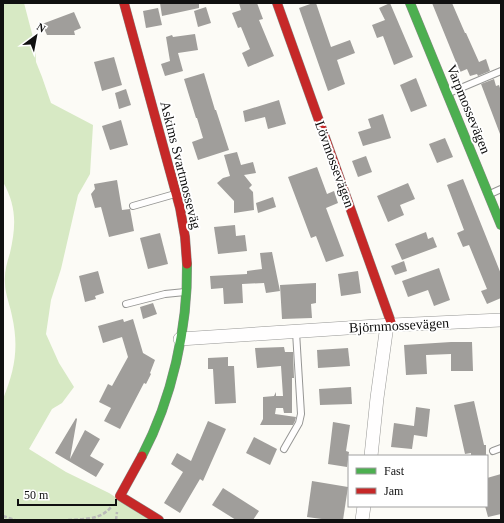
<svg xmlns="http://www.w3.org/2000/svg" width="504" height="523" font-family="Georgia,serif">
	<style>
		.forest { fill: #d7e9c4 }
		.building { fill: #a09e9b }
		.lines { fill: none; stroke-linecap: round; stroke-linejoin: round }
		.lane-casing { stroke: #969694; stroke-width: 8 }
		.street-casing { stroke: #969694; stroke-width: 14 }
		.fast-casing { stroke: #8d8c8a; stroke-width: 10 }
		.jam-casing { stroke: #8d8c8a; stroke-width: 10 }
		.path { stroke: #b9b9b8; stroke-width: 2.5; stroke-dasharray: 4 2; stroke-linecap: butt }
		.lane { stroke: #fffefe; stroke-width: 6 }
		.street { stroke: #fffefe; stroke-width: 13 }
		.fast { stroke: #4caf50; stroke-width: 9 }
		.jam { stroke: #c62828; stroke-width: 9 }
		.labels { text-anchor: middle; stroke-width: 4; stroke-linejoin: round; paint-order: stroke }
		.street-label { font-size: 14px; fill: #101010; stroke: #fff }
	</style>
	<rect width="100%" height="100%" fill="#fcfbf6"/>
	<path class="forest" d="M3 3H24L35 45 36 62 42 77 51 103 93 125 90 174 78 195 61 269 51 300 46 334 59 363 74 387 62 403 52 409 29 449 66 472 109 493 151 520H3V399C15 370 19 347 12 316 10 305 5 294 5 283 4 273 7 262 10 253 16 226 17 207 3 182Z"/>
	<g class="building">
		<path d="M160 3H199V8L162 16Z"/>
		<path d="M239 3H257L263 19 259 20 274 56 248 67 242 53 250 49 241 27 238 28 232 13 241 10Z"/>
		<path d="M313 3H316L331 47 350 40 355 53 337 60 345 84 328 91 299 8Z"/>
		<path d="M390 3 413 57 394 65 383 36 377 38 372 25 385 20 379 8Z"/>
		<path d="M432 3H452L465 33H466L479 62 486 59 490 71 478 76 477 74 470 76 467 69 460 72Z"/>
		<path d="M206 7 211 23 198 27 194 11Z"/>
		<path d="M158 8 162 25 146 28 143 11Z"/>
		<path d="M74 12 81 28 74 31 75 35H47L42 24Z"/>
		<path d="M195 34 198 50 178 53 183 71 165 76 161 64 170 61 166 37 172 35 173 37Z"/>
		<path d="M114 57 122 85 102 91 94 62Z"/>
		<path d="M204 73 215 110H216L229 150 198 160 192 142 203 138 197 118H196L184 79Z"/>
		<path d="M416 78 427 106 411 112 400 85Z"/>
		<path d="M494 79 496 86 499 85 501 91 500 134 481 84Z"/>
		<path d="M126 89 131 105 119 109 115 93Z"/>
		<path d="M279 100 286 124 268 129 265 117 245 122 243 111Z"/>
		<path d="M383 114 391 138 363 146 358 132 371 128 368 119Z"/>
		<path d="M121 120 128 145 110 150 102 126Z"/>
		<path d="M445 138 453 157 437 163 429 144Z"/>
		<path d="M237 152 241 165 253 162 256 173 244 175 252 185 249 188 253 192 254 210 234 213V201L217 183 223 178 230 176 224 155Z"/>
		<path d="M366 156 372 172 358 177 352 161Z"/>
		<path d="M317 167 327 194 334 191 338 203 326 208 344 256 326 262 316 236 311 238 288 177Z"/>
		<path d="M463 179 501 274V298L487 304 481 291 487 289 469 245 463 247 457 233 464 230 447 185Z"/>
		<path d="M117 180 122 210 130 209 134 231 109 237 101 207 95 208 91 194 95 189 94 184Z"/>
		<path d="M408 183 415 199 400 205 404 215 388 222 377 196Z"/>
		<path d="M273 197 276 207 258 213 256 203Z"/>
		<path d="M235 225 236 236 245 235 247 251 218 254 214 227Z"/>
		<path d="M426 232 428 239 433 237 437 247 402 260 395 244Z"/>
		<path d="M160 233 168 264 148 269 140 238Z"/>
		<path d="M272 252 280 291 266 293 264 283 242 284 243 303 224 304 223 288 211 289 210 276 247 274V271L262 269 260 253Z"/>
		<path d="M404 261 407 271 395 275 391 266Z"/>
		<path d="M439 268 450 300 434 306 428 290 408 297 402 281Z"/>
		<path d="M98 271 104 293 95 296 96 299 85 302 79 276Z"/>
		<path d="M358 271 361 293 341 296 338 274Z"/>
		<path d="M316 283V303L311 304 312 318 282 319 280 285Z"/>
		<path d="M153 303 157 314 143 319 140 307Z"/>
		<path d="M123 319 124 322 133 319 143 353 155 360 150 373 151 374 146 384 144 383 120 429 104 421 111 408 99 402 108 384 112 386 128 357 122 337 103 343 98 326Z"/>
		<path d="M451 342H472L473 371H451V354L426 355 427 374 406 375 404 345Z"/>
		<path d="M284 347 285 352H293L294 378H292V413H284L283 408H276L275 414 296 417 295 421 293 425H260L263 419V397L274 396 276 392V396H283L281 366 257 368 255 348Z"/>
		<path d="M348 348 350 366 318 368 317 350Z"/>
		<path d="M228 357V366H234L236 403 215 404 213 369H208V358Z"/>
		<path d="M351 387 352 404 320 405 319 389Z"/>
		<path d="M474 401 484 445H486V456H471V453L465 454 454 405Z"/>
		<path d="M416 407 430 409 427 437 414 435 412 449 391 447 394 423 414 426Z"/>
		<path d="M76 418 77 419 70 459 85 430 100 439 90 456 104 464 96 477 55 453Z"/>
		<path d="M208 421 226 429 203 481 200 479 180 513 164 503 183 472 171 464 177 453 191 461Z"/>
		<path d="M333 422 350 425 346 451 349 452 347 467 328 464Z"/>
		<path d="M254 437 277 449 270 465 246 453Z"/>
		<path d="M501 474V514L488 517 485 506H487V478Z"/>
		<path d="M312 481 348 487 343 520H329L307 517Z"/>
		<path d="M223 488 259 511 253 520H236L212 505Z"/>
	</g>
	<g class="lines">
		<g class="lane-casing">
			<g id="lane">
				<path d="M449 93 501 71"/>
				<path d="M490 194 501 189"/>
				<path d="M133 206 175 194"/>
				<path d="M126 304 165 294 185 292"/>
				<path d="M284 449 299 423 301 414 296 332"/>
				<path d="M493 451 501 448"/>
			</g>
		</g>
		<g class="street-casing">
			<g id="street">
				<path d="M180 339 392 325 501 320"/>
				<path d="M371 456 377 398 387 325"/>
				<path d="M362 520 364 506"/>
			</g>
		</g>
		<g class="fast-casing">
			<g id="fast">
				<path d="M410 3 501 225"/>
				<path d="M142 456C172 399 188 327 187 264"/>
			</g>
		</g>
		<g class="jam-casing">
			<g id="jam">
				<path d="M124 3 180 208 185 237 187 264"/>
				<path d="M277 3 392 325"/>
				<path d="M142 456 120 496 159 520"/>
			</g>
		</g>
		<g class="path">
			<path d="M3 516 15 520"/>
			<path d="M68 520C83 519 101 520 111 507"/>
			<path d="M116 520 117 512"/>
		</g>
		<use href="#lane" class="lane"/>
		<use href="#street" class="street"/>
		<use href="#fast" class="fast"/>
		<use href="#jam" class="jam"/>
	</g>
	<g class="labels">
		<g class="street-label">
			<text transform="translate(469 109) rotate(68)" y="5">Varpmossevägen</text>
			<text transform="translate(335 164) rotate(70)" y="5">Lövmossevägen</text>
			<text transform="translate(181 165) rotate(76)" y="5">Askims Svartmosseväg</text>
			<text transform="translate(399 325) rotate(-3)" y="5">Björnmossevägen</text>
		</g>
	</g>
	<rect width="504" height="523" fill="none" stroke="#101010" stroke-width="8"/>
	<rect x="348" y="455" width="140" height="52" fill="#ffffff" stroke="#9f9f9f"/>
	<rect x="356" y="468" width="20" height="6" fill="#4caf50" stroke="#9f9f9f"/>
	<text x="384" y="475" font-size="12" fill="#101010">Fast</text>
	<rect x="356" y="488" width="20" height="6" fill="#c62828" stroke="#9f9f9f"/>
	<text x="384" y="495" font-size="12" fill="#101010">Jam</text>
	<g transform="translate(36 36) rotate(32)" stroke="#ffffff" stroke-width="3" paint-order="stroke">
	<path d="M0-3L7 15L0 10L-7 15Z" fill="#101010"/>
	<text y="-6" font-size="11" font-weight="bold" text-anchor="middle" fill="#101010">N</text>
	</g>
	<path d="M18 499v6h98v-6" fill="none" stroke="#101010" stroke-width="2"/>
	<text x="24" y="499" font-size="12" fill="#101010" stroke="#ffffff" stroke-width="3" paint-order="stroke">50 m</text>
</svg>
